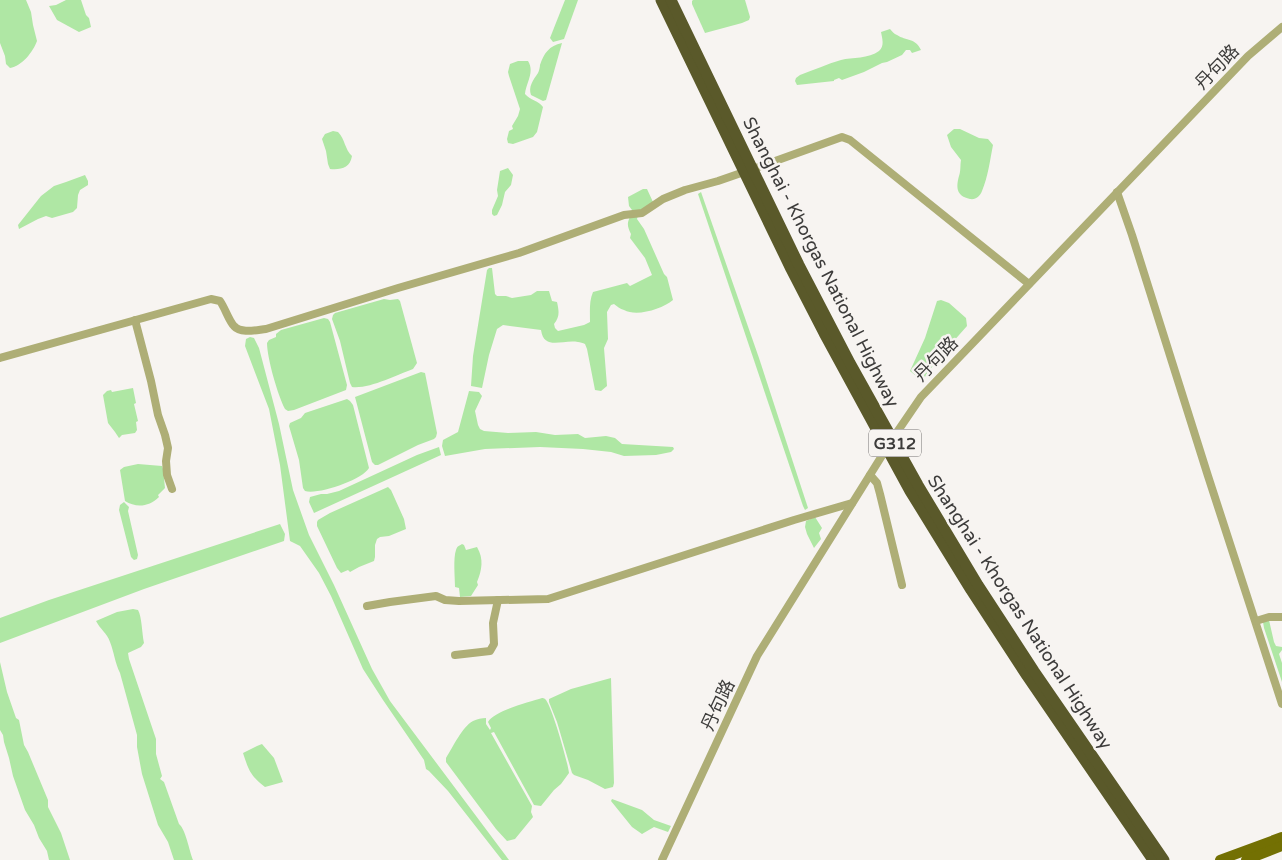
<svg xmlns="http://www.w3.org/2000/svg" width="1282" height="860" font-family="'Varela Round','Noto Sans SC',sans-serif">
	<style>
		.water { fill: #afe7a4 }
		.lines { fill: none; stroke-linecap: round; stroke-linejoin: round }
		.minor { stroke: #aeae76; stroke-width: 8 }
		.major { stroke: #737003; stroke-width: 10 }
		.highway { stroke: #5a592a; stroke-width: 11 }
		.labels { text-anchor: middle; stroke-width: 5; stroke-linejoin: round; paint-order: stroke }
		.shield { fill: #f7f4f1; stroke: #757372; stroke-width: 1 }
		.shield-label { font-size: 16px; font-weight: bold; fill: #3d3c3b }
		.street-label { font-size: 18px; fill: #3d3c3b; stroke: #f7f4f1 }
	</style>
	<rect width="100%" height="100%" fill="#f7f4f1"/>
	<g class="water">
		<path d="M0 0H26L31 12 33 25 37 41C33 52 22 66 10 68L6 64 5 56 0 43Z"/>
		<path d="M66 0H81L86 15 89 18 91 27 79 32 57 20 49 6 56 5Z"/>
		<path d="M565 0H578L564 39 553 42 550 38Z"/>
		<path d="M693 0H745L750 17 749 20 742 23 705 33 692 4V1Z"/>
		<path d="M890 29C892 31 894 34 897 35 906 41 916 38 921 50L912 53 910 50H906L902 55 887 62 882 63 864 72 842 80 839 78 834 80V81L797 85 795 81 796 78 800 75C814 70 827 64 841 60 852 57 869 59 879 51 885 46 882 38 881 32Z"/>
		<path d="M562 43 546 100 543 101 531 95C528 87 533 80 538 73 539 71 540 67 540 65 544 53 549 46 562 43Z"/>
		<path d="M518 61H528C535 72 526 83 525 94 530 100 539 101 543 107L537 132 533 137 513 144 508 143 507 139 509 131 513 129 512 126 518 116 520 109 509 76 508 72 510 64Z"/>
		<path d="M954 129H960L979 138 988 139 993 145C990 160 988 177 982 191 980 196 976 200 970 199 956 196 956 187 959 176 961 171 960 165 961 160L951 147 947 135Z"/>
		<path d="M333 131 338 132C345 139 345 150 352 156 350 168 341 170 330 169L328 164 326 151 322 139 325 134Z"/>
		<path d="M508 168 513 175 511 185 505 192 502 205 497 215 494 216 492 214V210L498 196 497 190 500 171Z"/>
		<path d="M85 175 88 181V185L80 190 78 195 77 208 73 212 52 218 46 216 38 219 19 229 18 225 41 196 54 186 66 182Z"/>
		<path d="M643 189H647L653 202 639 211 637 219 644 229 664 274 667 277 673 300C662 309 637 317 624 310 620 309 617 306 614 304L611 305 607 312 608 339 604 348 607 386 601 391 595 390 587 349 585 344C583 343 580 342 578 342 563 339 544 351 541 330L503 325 497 329 489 355 482 388 471 386 473 356 487 270 489 268H492L495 294 497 296H506L512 298 531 295 537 291H549L552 301 557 302C559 311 560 317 554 324L555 328 558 331 584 325 590 322C590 312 589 301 593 292L627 283 630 286 652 275 645 258 630 238 631 234C625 222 629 222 632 210L629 206 628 197Z"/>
		<path d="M701 192 759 358 808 508 805 510 803 506 698 194Z"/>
		<path d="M384 299 390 300 398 299 400 301 417 363 413 369C396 375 370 389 352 387L350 383 340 341 332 319 333 315 335 313Z"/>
		<path d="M941 300 949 303 966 318 967 326 936 361 925 377 916 376 910 371 925 338 937 301Z"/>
		<path d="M324 318 328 319 330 322 347 385 346 390 294 410 288 411 285 409C278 396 267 358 267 343L269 340 276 337V334L281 330Z"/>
		<path d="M250 337 254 338 259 348 279 424 293 490 309 535 334 585 372 669 390 701 509 860H502L448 791 429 771 426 769 424 760 383 700 363 669 331 596 319 573 300 546 290 541 280 465 269 409 245 346 246 339Z"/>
		<path d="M421 372 425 373 437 433 436 437 434 439 418 445 378 465H375L372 462 355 397Z"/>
		<path d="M133 388 136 403 134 404 138 421 136 422 137 430 135 433 122 435 119 438 115 432 108 423 103 395 107 391 111 390 112 392Z"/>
		<path d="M469 391 479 392 482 396 475 411 478 425 480 429 484 431 508 433 536 432 555 435 578 434 585 438 606 436 615 438 622 444 673 447 674 449 671 452 656 455 624 456 611 452 583 449 540 447 485 449 445 456 442 446 443 440 458 432Z"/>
		<path d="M347 399 350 401 353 405 369 468C362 480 318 495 305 491L303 488 299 460 289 426 290 423 301 418 305 413Z"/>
		<path d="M439 447 441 455 314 513 309 502 310 497 321 494H327L339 491 417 455Z"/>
		<path d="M138 464 162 466 163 469 165 488 158 495 159 497C149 507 136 508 125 501L120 470 124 467Z"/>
		<path d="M388 487 391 490 404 519 406 529 389 536 380 537 377 539 375 545V557L374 561 359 567 350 572 348 570 341 573 337 568 317 526V522L318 520 330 513Z"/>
		<path d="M124 502 129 507 128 511 138 555 137 559 134 560 131 557 119 510 120 505Z"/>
		<path d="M815 517 822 528 819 533 821 539 814 548 807 534 805 527 806 521Z"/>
		<path d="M280 524 285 534 284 541 144 589 0 643V618L49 600Z"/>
		<path d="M462 544 464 545 466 550 477 547C484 559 482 570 477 582L478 585 471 596 460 597 459 588 455 587C455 578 453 558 456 550 457 546 459 546 462 544Z"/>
		<path d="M133 609 138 610C142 617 142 634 144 643L141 647 128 653 129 659 156 739V754L162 776 160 779 164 782 179 824C186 830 189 850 193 860H174L168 842 158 825 142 774 137 747V735L120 673C115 663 114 652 110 642 107 633 100 629 96 621L117 612Z"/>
		<path d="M1269 620 1274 642 1276 646 1282 647V650L1279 654 1282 663V682L1264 628 1263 622Z"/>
		<path d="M0 662 7 692 16 718 19 720 24 745 28 752 48 800V807L61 833 70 860H49L47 851 39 838 34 825 25 810 13 776 9 758 4 742 3 735 0 730Z"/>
		<path d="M611 678 614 783 613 787 605 789 588 780 574 775 572 773 557 722 549 702V699L571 689Z"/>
		<path d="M542 698C543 698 544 698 545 699 551 703 568 763 569 773L561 784 554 790 541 806 534 805 494 732 491 733 532 806 531 812 533 817 515 839 507 841 496 829 446 762V758C453 747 462 727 473 721 477 719 482 718 486 718V724L490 730 491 728 488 722C494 711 529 702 542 698Z"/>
		<path d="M262 744 274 758 283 782 265 787C250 775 249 771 243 753L257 746Z"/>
		<path d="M612 799 642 810 654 820 671 826 668 832 654 827 642 834 632 827 611 801Z"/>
	</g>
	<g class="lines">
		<g class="minor">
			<path d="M753 169 842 137 850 140 1029 284"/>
			<path d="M1117 192 1132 235 1208 476 1282 704"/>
			<path d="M135 320 151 381 158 415 165 435 168 448 166 461 167 475 172 489"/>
			<path d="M0 358 211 299 220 301C225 308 229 321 234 326 241 334 256 330 266 329L398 288 519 253 624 215 642 213 663 199 685 190 718 181 744 172"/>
			<path d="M870 475 877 483 880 494 902 585"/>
			<path d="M367 606 390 602 436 596 445 600 459 601 548 599 794 520 852 503"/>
			<path d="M1256 621 1269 617H1282"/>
			<path d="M455 655 490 651 494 644 493 623 498 600"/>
			<path d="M662 860 757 656 893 438 921 397 1248 56 1282 27"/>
		</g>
		<g class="major">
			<path d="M1220 860 1282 837"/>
			<path d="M1246 860 1282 846"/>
		</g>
		<g class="highway">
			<path d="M661 0 791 269 824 333 910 491 971 590 1027 676 1153 860"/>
			<path d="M671 0 799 265 850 363 918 485 978 585 1034 671 1164 860"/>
		</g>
	</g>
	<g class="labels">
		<rect class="shield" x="869" y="429.5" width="52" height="27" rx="4"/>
		<g class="shield-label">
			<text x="895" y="449">G312</text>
		</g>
		<g class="street-label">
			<text transform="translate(1217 67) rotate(-46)" y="6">丹句路</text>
			<text transform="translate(821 262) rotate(63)" y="6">Shanghai - Khorgas National Highway</text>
			<text transform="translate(936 359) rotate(-46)" y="6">丹句路</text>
			<text transform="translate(1020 612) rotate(57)" y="6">Shanghai - Khorgas National Highway</text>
			<text transform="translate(718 705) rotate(-65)" y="6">丹句路</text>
		</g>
	</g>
</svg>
